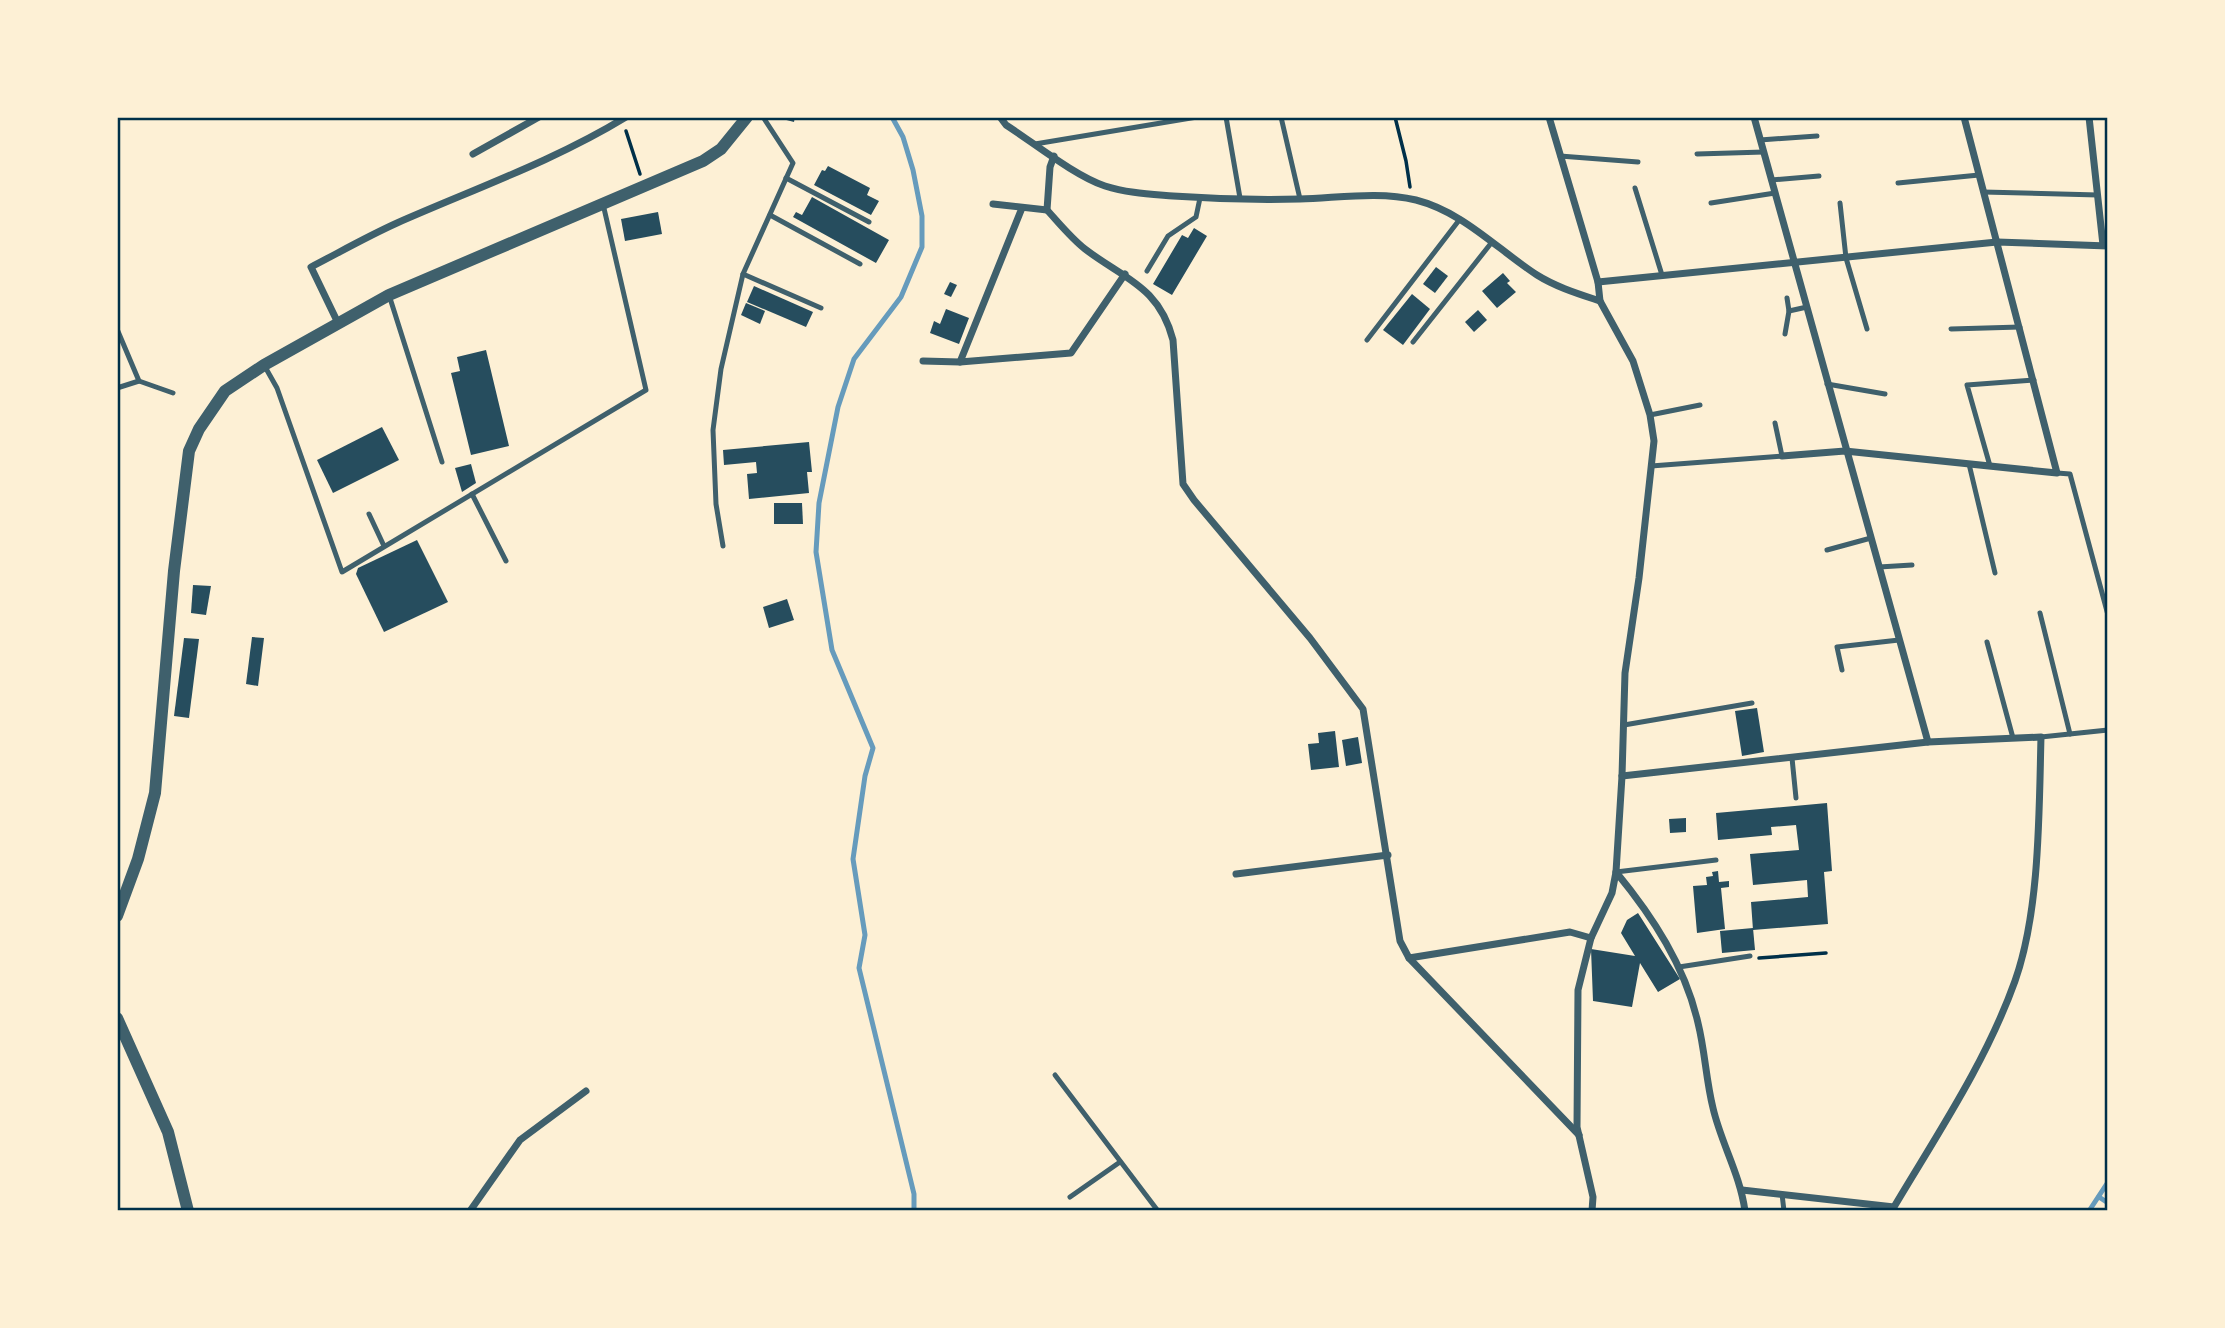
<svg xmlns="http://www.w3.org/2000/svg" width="2225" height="1328" font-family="Montserrat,sans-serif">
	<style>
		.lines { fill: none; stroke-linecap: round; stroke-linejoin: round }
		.stream { stroke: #669bbc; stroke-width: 5 }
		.building { fill: #264d5e }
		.path { stroke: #003049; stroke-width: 3.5 }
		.service { stroke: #3f606c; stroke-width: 5 }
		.minor { stroke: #3f606c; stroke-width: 7 }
		.tertiary { stroke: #3f606c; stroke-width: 12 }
		.neatline { fill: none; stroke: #003049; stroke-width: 2.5 }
	</style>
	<rect width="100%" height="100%" fill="#fdf0d5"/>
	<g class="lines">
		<g class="stream">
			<path d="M892 117 903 137 913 170 922 216V247L901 297 854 359 838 407 819 503 816 552 832 650 873 748 865 776 853 859 865 935 859 968 914 1194V1211"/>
			<path d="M2099 1197 2108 1203"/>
			<path d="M2089 1211 2108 1182"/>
		</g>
	</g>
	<g class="building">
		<path d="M775 117H795L794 122Z"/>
		<path d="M828 166 870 188 867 195 879 201 871 215 814 185 822 170 825 171Z"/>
		<path d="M812 197 889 240 876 263 793 217 796 212 802 215Z"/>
		<path d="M658 212 662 234 625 241 621 219Z"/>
		<path d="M1194 228 1207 236 1172 295 1153 284 1182 235 1188 238Z"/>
		<path d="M1436 267 1448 276 1435 293 1423 284Z"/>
		<path d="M1503 273 1510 281 1507 283 1516 292 1497 308 1482 291Z"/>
		<path d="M950 282 957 285 951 297 944 294Z"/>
		<path d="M754 286 813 312 806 327 747 302Z"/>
		<path d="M1412 294 1430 309 1403 345 1383 330Z"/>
		<path d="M746 303 765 311 760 324 741 315Z"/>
		<path d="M946 309 969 318 959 344 930 333 934 321 940 324Z"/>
		<path d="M1478 310 1487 320 1474 332 1465 322Z"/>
		<path d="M486 350 509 446 471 455 451 373 460 371 457 357Z"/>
		<path d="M382 427 399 460 333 493 317 460Z"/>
		<path d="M809 442 812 472H807L809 493 749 499 747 474 757 473 756 462 724 465 723 450Z"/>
		<path d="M471 464 476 483 462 492 455 468Z"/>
		<path d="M774 503H802L803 524H774Z"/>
		<path d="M417 540 448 602 384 632 356 574 358 568Z"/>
		<path d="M193 585 211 586 206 615 191 613Z"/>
		<path d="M787 599 794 620 769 628 763 607Z"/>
		<path d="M252 637 264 638 258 686 246 684Z"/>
		<path d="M184 638 199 639 189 718 174 716Z"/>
		<path d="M1757 708 1764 752 1742 756 1735 711Z"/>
		<path d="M1335 731 1339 767 1311 770 1308 744 1319 743 1318 733Z"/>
		<path d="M1358 737 1362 763 1346 766 1342 740Z"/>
		<path d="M1827 803 1832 871 1824 872 1828 924 1753 930 1751 902 1808 897 1807 880 1753 885 1750 854 1799 850 1796 825 1771 827 1772 835 1718 840 1716 813Z"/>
		<path d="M1686 818V832L1670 833 1669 819Z"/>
		<path d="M1718 871 1719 882 1729 881V887L1721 888 1725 929 1697 933 1693 886 1707 885 1706 877 1713 876 1712 872Z"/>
		<path d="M1638 913 1680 979 1658 992 1640 963 1632 1007 1593 1001 1591 949 1635 956 1621 933 1627 920Z"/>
		<path d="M1753 928 1755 950 1722 953 1720 931Z"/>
	</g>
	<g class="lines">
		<g class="path">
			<path d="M1395 117 1406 161 1410 187"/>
			<path d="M626 131 640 174"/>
			<path d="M1759 958 1826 953"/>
		</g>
		<g class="service">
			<path d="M1226 117 1240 198"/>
			<path d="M1281 117 1300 199"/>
			<path d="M1760 140 1817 136"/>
			<path d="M1035 144 1197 117"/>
			<path d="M1697 154 1764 152"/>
			<path d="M1560 156 1638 162"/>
			<path d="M786 178 869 222"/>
			<path d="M1771 180 1819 176"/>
			<path d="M1898 183 1979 175"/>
			<path d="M1635 188 1662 275"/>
			<path d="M1983 192 2098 195"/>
			<path d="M1711 203 1775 193"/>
			<path d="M1840 203 1846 258 1867 329"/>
			<path d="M770 215 860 264"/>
			<path d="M1147 271 1168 236 1196 217 1200 198"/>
			<path d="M743 274 821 308"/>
			<path d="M389 295 442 462"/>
			<path d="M1789 311 1807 307"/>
			<path d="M117 329 139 381"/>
			<path d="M1951 329 2020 327"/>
			<path d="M1785 334 1789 311 1787 298"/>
			<path d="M1367 340 1460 219"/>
			<path d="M1413 342 1492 242"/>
			<path d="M264 365 277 388 342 572 646 390 603 204"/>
			<path d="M1827 384 1885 394"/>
			<path d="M117 388 139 381 173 393"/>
			<path d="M1650 415 1700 405"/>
			<path d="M1969 464 1995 573"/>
			<path d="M1651 466 1782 456 1775 423"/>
			<path d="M1990 466 1967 385 2034 380"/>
			<path d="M2057 473 2070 474 2108 615"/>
			<path d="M472 494 506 561"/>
			<path d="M369 514 384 546"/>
			<path d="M723 546 716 504 713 430 721 369 743 274 793 163 763 117"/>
			<path d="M1827 550 1871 538"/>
			<path d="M1879 567 1912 565"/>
			<path d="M2040 613 2070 734"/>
			<path d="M1987 642 2013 738"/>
			<path d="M1842 670 1837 647 1899 640"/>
			<path d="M1624 725 1752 703"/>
			<path d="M2041 737 2108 730"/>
			<path d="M1792 758 1796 798"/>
			<path d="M1616 872 1716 860"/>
			<path d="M1679 967 1750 956"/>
			<path d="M1055 1075 1158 1211"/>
			<path d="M1782 1194 1784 1211"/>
			<path d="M1070 1197 1120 1162"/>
		</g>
		<g class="minor">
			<path d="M1000 117 1006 125C1034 143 1075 176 1105 186 1127 193 1150 194 1173 196 1215 199 1258 200 1300 199 1338 198 1379 191 1416 200 1463 212 1497 249 1537 275 1556 287 1579 294 1600 301"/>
			<path d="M1549 117 1598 282 1600 301 1633 361 1650 415 1654 441 1639 578 1625 673 1622 776 1616 872 1612 893 1591 938 1578 990 1577 1127 1593 1197 1592 1211"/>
			<path d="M1754 117 1928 742"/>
			<path d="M2089 117 2103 245"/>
			<path d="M473 154 539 117"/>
			<path d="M1054 156 1050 167 1047 210C1059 223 1071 238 1085 249 1124 279 1159 286 1173 340L1183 484 1194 500 1310 638 1363 709 1400 941 1409 958 1579 1135"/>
			<path d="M993 204 1047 210"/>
			<path d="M1598 282 1997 242 2108 246"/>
			<path d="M338 323 311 267C340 252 368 236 397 223 474 189 554 161 626 117"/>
			<path d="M923 361 960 362 1071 353 1125 274"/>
			<path d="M960 362 1022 208"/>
			<path d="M1782 456 1845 451 2057 473 1964 117"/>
			<path d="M1622 776 1928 742 2041 737C2039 811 2040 911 2015 981 1986 1062 1938 1133 1894 1207L1742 1190"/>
			<path d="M1616 872C1653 917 1685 966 1698 1023 1705 1051 1706 1080 1713 1108 1721 1143 1740 1174 1745 1211"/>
			<path d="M1236 874 1388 855"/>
			<path d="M1409 958 1570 932 1591 938"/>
			<path d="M470 1211 520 1140 586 1091"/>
		</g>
		<g class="tertiary">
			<path d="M117 916 138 859 155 793 174 571 189 451 199 429 225 391 264 365 389 295 703 161 721 149 747 117"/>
			<path d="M117 1018 168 1132 188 1211"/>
		</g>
	</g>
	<rect width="2225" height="1328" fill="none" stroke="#fdf0d5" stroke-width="238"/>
	<rect x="119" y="119" width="1987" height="1090" class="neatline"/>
</svg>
